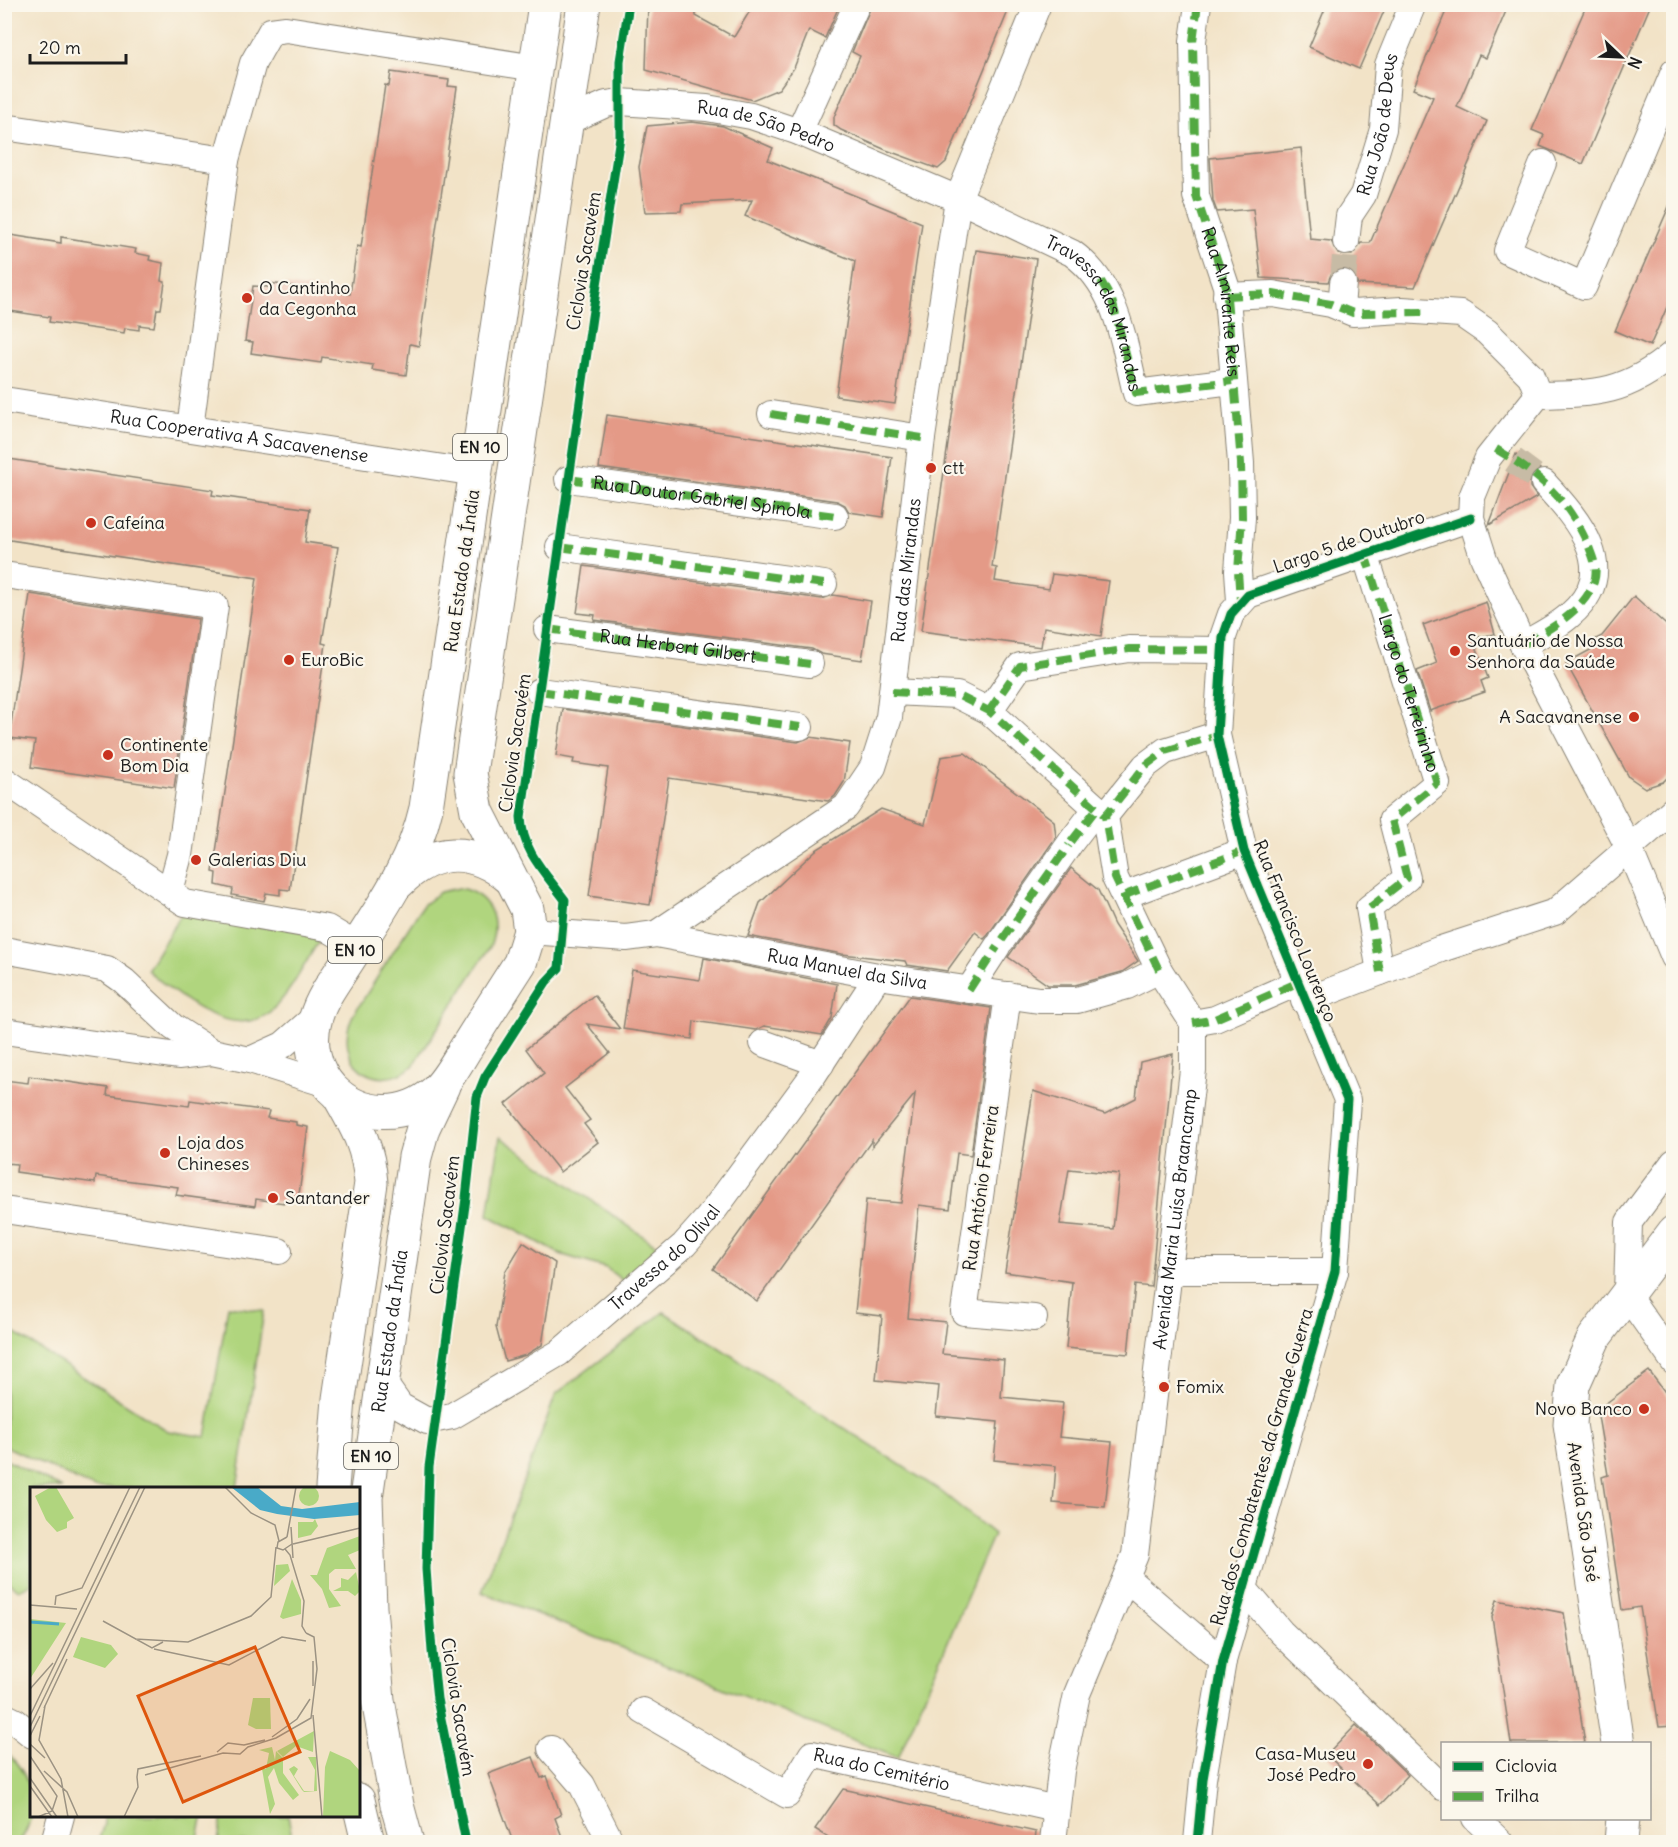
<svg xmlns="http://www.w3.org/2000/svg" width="1678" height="1847" font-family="Delius,sans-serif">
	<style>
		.green { fill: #b0d57e; stroke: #66784d; stroke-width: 1.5 }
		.building { fill: #e49a87; fill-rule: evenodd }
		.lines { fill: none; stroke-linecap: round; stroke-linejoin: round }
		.street-tunnel { stroke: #c7bba5; stroke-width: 26; stroke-dasharray: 26 13; stroke-linecap: butt }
		.street-casing { stroke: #878072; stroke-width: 28 }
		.secondary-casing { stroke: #878072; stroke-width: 35 }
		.primary-casing { stroke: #878072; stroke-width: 35 }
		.street { stroke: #fff; stroke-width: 26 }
		.secondary { stroke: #fff; stroke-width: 33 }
		.primary { stroke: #fff; stroke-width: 33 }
		.quiet { stroke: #52a943; stroke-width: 8; stroke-dasharray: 15 8; stroke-linecap: butt }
		.cycleway-casing { stroke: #fbf7ec; stroke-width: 13 }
		.cycleway { stroke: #00873e; stroke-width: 9 }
		.poi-dot { fill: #c8321e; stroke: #fbf7ec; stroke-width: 2 }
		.labels { text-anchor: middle; stroke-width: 4.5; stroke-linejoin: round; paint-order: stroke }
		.shield { fill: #fbf7ec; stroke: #5f5e5a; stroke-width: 1.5 }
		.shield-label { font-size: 16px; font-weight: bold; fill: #1c1c1c }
		.street-label { font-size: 18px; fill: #1c1c1c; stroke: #fbf7ec }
		.poi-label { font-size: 18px; fill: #1c1c1c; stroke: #fbf7ec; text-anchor: start }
		.inset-river { fill: none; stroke: #49aac8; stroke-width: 3 }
		.inset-road { fill: none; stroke: #9c9383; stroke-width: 1.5 }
		.view { fill: #de560d; fill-opacity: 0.15; stroke: #de560d; stroke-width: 3 }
		.inset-edge { fill: none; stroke: #1c1c1c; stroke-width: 3 }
	</style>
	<rect width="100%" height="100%" fill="#fbf7ec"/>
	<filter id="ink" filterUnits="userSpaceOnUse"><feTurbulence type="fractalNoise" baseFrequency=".0167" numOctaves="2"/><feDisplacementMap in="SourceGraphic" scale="12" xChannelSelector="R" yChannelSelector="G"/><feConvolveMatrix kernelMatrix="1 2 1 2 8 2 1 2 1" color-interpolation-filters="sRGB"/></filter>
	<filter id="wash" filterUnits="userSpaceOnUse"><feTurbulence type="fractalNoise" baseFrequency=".008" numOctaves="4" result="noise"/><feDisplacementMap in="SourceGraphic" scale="24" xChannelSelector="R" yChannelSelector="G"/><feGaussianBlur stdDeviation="1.35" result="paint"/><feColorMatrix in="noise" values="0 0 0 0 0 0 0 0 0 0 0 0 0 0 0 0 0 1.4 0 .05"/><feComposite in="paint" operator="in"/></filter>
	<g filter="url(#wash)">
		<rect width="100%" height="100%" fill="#f2e3c7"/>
		<g class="green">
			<path d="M459 888C489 894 501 919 490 947L413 1066C374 1097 333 1061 352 1017L423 905 440 892Z"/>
			<path d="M182 913 301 930 319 941C305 962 293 989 275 1007 237 1047 176 995 147 970Z"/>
			<path d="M500 1137 657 1246 626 1283 606 1268 560 1254 488 1215Z"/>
			<path d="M228 1306 264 1311 237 1488H94L5 1446V1327L168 1431 206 1437Z"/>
			<path d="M664 1312 938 1489 994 1534 898 1758 482 1592 556 1394Z"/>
			<path d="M4 1459 62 1488H32L31 1584 19 1590 5 1580Z"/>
			<path d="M4 1752C32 1770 41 1816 19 1842H5Z"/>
			<path d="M103 1816H203L197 1842H98L104 1824Z"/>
			<path d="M222 1816H288L293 1842H218Z"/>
		</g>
		<g id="blocks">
			<g class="building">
				<path d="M648 4H695L696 16 734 37 754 4H840L825 38 809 30 794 68 779 89 752 100 646 70Z"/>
				<path d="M872 4H1011L946 162 938 169 886 150 841 130 834 125V117L860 56 852 52Z"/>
				<path d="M1327 4H1387L1359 69 1309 47Z"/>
				<path d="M1449 4H1509L1486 58 1479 55 1457 107 1487 121 1415 287 1358 284 1352 271 1344 268 1331 274 1328 282 1261 278 1253 209 1217 212 1213 201 1210 158 1301 148 1310 239 1331 241 1338 254 1352 255 1361 243H1370L1433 97 1413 89Z"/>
				<path d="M1587 4H1651L1583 164 1540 146 1544 135 1532 130Z"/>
				<path d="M391 72 449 80 448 86 457 87 419 346 410 344 406 375 372 370 373 365 322 357 321 363 251 353 253 342 245 341 253 286 268 287 269 283 350 294 357 246 361 247 385 85 389 86Z"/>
				<path d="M692 122 723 126 773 148 768 160 922 223 895 404 836 396 855 261 745 216 752 200 682 204 681 211 645 212 639 167 647 126Z"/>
				<path d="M1674 195V291L1650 346 1615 331Z"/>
				<path d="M4 234 61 243V237L136 249 135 253 150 256 149 260 163 263 161 281 165 282 161 309H157L154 327 139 325V330L125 328 124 333 49 322 50 317 4 310Z"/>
				<path d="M976 250 1036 259 992 567 997 568 995 581 1049 589 1052 574 1109 581 1101 636 1044 627 1041 647 921 631Z"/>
				<path d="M607 415 892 457 883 517 849 512 845 505 837 501 599 468Z"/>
				<path d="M1516 454 1540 469 1530 479V487L1537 497 1489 525Z"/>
				<path d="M9 459 213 490 212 495 310 509 305 542 338 547 322 643 326 644 290 890 280 889V895L266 893 264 901 232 895 233 889 216 885 217 873 213 872 257 578 4 539V464L9 465Z"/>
				<path d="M584 566 822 599 833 595 871 601 862 660 821 654 812 649 594 620 595 615 577 613Z"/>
				<path d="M30 594 198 619 174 788 31 767 35 741 9 738Z"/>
				<path d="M1634 596 1674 632V771L1663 782 1645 788 1629 777 1566 663 1594 648 1590 642 1602 636Z"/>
				<path d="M1486 602 1495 634 1473 638 1488 678 1481 681 1485 692 1430 711 1417 671 1437 663 1423 625Z"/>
				<path d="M563 709 798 742 810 737 850 743 844 782 835 796 828 801 669 778 650 905 589 896 608 768 573 763 574 759 556 756Z"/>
				<path d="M965 753 1054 821 1056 837 988 935 984 939 975 932 947 971 907 965 905 961 842 954 748 936 760 903 816 850 881 809 925 824 941 757Z"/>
				<path d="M1071 868 1098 890 1114 925 1138 961 1122 972 1075 985H1048L1008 957Z"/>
				<path d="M704 958 837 984 832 1018 822 1035 764 1026 756 1030 694 1021 692 1039 623 1029 632 970 700 980Z"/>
				<path d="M594 995 620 1029 587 1024 610 1053 565 1088 590 1120 584 1124 598 1142 560 1172 506 1104 544 1073 526 1049Z"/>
				<path d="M910 996 991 1008 971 1155 957 1153 950 1209 919 1205 908 1318 946 1322 942 1354 1004 1360 1001 1397 1063 1403 1059 1437 1112 1442 1105 1507 1053 1503 1056 1466 994 1460 998 1422 936 1416 939 1386 876 1380 882 1316 855 1313 866 1200 901 1203 915 1094 872 1147V1140L757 1301 713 1269Z"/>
				<path d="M1173 1054 1151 1287 1135 1285 1128 1354 1066 1348 1072 1282 1005 1272 1033 1091 1105 1114 1136 1098 1140 1062ZM1069 1169 1119 1174 1113 1229 1060 1224Z"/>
				<path d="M29 1076 108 1088 107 1095 189 1106 190 1100 269 1111 267 1118 296 1122V1125L308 1127 298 1202 284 1200V1203L256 1199 255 1206 176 1195 178 1187 124 1180 96 1176 95 1183 16 1172 17 1164 4 1163V1080L28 1083Z"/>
				<path d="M523 1242 555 1263 542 1345 526 1355 505 1361 496 1327 505 1272Z"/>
				<path d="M1649 1371 1674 1404V1726L1659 1727 1640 1607 1622 1610 1602 1477 1608 1475 1597 1410Z"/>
				<path d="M1497 1600 1564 1613 1585 1743H1511L1492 1617Z"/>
				<path d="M1356 1725 1408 1775 1380 1805 1327 1755Z"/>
				<path d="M533 1757 541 1778 547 1776 561 1815 555 1818 564 1842H513L488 1774Z"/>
				<path d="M843 1789 1036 1832 1035 1842H836L815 1829Z"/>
			</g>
		</g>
	</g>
	<g filter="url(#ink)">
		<use href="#blocks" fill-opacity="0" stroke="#878072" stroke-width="1.5"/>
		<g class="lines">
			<g class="street-tunnel">
				<path d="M1343 283 1346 242"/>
				<path d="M1513 460 1544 483"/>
			</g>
			<g class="street-casing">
				<g id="street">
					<path d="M1198 4 1193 41 1196 196 1226 286 1241 463 1242 518 1238 571 1240 601"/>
					<path id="s1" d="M566 122 606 104 620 102 707 108 751 116 799 132 958 199 1072 253C1118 286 1123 341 1136 393L1232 381"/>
					<path d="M4 127 226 160"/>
					<path d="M799 132 857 4"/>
					<path d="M1543 163 1507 251 1584 286 1674 72"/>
					<path id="s2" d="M1346 242 1349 216 1363 195 1383 129 1388 65 1413 4"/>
					<path d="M1226 296 1273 294 1331 304 1353 313 1402 310 1461 314 1487 332 1531 376 1538 395"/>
					<path d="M1341 308 1343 283"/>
					<path d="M1538 395 1488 458 1472 497 1471 518 1484 559 1523 645 1628 846 1674 957"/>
					<path d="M1538 395C1597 394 1627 393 1674 353"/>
					<path id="s3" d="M4 400 476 473"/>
					<path d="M771 414 922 438"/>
					<path d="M190 428 226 160 253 63 271 31 286 29 536 68"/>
					<path id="s4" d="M568 479 835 516"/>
					<path d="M559 547 824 584"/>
					<path d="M1365 554 1437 783 1392 820 1407 878 1369 908 1380 972"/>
					<path d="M4 575 215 606 180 855 170 892"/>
					<path d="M547 629 810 664"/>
					<path d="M1523 645C1538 636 1557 627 1570 615 1622 570 1579 521 1544 483"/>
					<path d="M539 691 800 727"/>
					<path d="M892 692 957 695 989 711 1105 816"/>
					<path d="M989 711 1020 666 1129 649 1222 650"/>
					<path d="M4 780 185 903 327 928 357 946"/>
					<path d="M1071 842 1097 808"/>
					<path d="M1125 895 1244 851"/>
					<path id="s5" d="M530 931 626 938 656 934 878 976 1039 1000H1077L1127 986 1159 970"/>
					<path id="s6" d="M656 934 846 807 873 767 889 717 922 438 958 199 1038 4"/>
					<path d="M1002 940 1069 845"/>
					<path d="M4 950 107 969 124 981 173 1027 212 1052"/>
					<path d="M969 990 997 947"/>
					<path d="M1008 995 964 1312 1034 1318"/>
					<path d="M1304 1001 1441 949 1555 912 1674 809"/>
					<path d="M1193 1023 1215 1019 1297 983"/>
					<path d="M4 1031 178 1056 212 1052 250 1060 327 1084"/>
					<path d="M763 1043 821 1064"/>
					<path d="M250 1060 283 1045 315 1017"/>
					<path d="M1674 1162 1629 1222 1627 1295 1674 1362"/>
					<path d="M4 1210 279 1251"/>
					<path d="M1168 1271H1335"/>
					<path id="s7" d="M381 1379 400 1406 427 1421 452 1416 559 1353 684 1245 708 1218 814 1074 878 976"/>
					<path d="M1126 1578 1223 1661"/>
					<path d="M1245 1590 1281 1632 1442 1787"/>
					<path id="s8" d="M643 1711 787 1795 812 1754 1056 1809"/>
					<path d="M4 1716 16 1722 32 1735"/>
					<path d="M551 1749 582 1785 611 1842"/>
					<path d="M1475 1818 1500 1842"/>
					<path d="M54 1842 61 1816"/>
					<path id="s9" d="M1053 1842 1061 1771 1077 1694 1135 1555 1193 1070V1023L1159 970 1115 878 1105 816 1145 766 1165 751 1217 735"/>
					<path d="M1197 1842 1203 1779 1223 1661 1335 1271 1347 1100 1244 851 1217 735 1223 637 1231 614 1248 595 1471 518"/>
				</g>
			</g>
			<g class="secondary-casing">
				<g id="secondary">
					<path d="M1618 1744 1570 1424 1573 1385 1594 1338 1674 1232"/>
					<path d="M1621 1842 1623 1818"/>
				</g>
			</g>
			<g class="primary-casing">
				<g id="primary">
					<path d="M545 4 426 808C413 866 378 913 347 962 336 979 322 997 316 1017 308 1042 314 1070 332 1089 361 1118 404 1119 435 1092 448 1080 457 1062 466 1048 484 1019 502 991 520 963L530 931 527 909 477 811 470 773 584 4"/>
					<path d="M398 883C433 847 472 846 510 878"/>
					<path d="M332 1488 339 1399 371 1183C368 1145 357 1128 339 1096"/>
					<path d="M358 1800 368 1842"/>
					<path id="s10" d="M407 1842 397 1805 378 1700 370 1608 366 1498 415 1157 423 1128 443 1086"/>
				</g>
			</g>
			<use href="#street" class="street"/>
			<use href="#secondary" class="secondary"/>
			<use href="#primary" class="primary"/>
			<g class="quiet">
				<path id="s11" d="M1198 4 1193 41 1196 196 1226 286 1241 463 1242 518 1238 571 1240 601"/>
				<path d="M1101 281 1112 300 1136 393 1232 381"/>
				<path d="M1226 296 1273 294 1331 304 1353 313 1425 312"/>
				<path d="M771 414 922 438"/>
				<path d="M1496 449C1541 476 1568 499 1589 547 1594 560 1598 569 1594 582 1583 613 1548 629 1523 645"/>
				<path d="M568 479 835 516"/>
				<path d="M559 547 824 584"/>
				<path id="s12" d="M1365 554 1437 783 1392 820 1407 878 1369 908 1380 972"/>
				<path id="s13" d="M547 629 810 664"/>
				<path d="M539 691 800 727"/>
				<path d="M892 692 957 695 989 711 1105 816"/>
				<path d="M989 711 1020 666 1129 649 1222 650"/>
				<path d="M1071 842 1097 808"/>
				<path d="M1125 895 1244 851"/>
				<path d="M1002 940 1069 845"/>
				<path d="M1159 970 1115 878 1105 816 1145 766 1165 751 1217 735"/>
				<path d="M969 990 997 947"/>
				<path d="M1193 1023 1215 1019 1297 983"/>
			</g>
			<g class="cycleway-casing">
				<g id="cycleway">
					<path d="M466 1842 437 1699 432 1651 426 1569 429 1467 466 1198 477 1097 485 1077 546 982 559 968 565 900C546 874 522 851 521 817L592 317 620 137V61L629 4"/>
					<path d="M1197 1842 1203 1779 1223 1661 1335 1271 1347 1100 1244 851 1217 735 1223 637 1231 614 1248 595 1471 518"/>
				</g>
			</g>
			<use href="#cycleway" class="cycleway"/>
		</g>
	</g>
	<g class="poi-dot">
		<circle cx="247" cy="298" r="6"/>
		<circle cx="931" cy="468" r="6"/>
		<circle cx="91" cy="523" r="6"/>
		<circle cx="1455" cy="651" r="6"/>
		<circle cx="289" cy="660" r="6"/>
		<circle cx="1634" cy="717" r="6"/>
		<circle cx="108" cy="755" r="6"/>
		<circle cx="196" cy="860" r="6"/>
		<circle cx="165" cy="1153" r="6"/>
		<circle cx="273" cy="1198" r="6"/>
		<circle cx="1164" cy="1387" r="6"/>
		<circle cx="1644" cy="1409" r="6"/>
		<circle cx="1368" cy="1764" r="6"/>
	</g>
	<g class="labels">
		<g class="shield">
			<rect x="453" y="434" width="54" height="26" rx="4.5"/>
			<rect x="328" y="937" width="54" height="26" rx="4.5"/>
			<rect x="344" y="1443" width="54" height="26" rx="4.5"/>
		</g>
		<g class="shield-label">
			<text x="480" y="453">EN 10</text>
			<text x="355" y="956">EN 10</text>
			<text x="371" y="1462">EN 10</text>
		</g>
		<g class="street-label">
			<text dy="6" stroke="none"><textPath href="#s2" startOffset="124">Rua João de Deus</textPath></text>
			<text dy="6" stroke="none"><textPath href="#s1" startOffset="207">Rua de São Pedro</textPath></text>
			<text transform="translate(584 261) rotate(-81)" y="6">Ciclovia Sacavém</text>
			<text dy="6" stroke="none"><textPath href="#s11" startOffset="302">Rua Almirante Reis</textPath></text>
			<text dy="6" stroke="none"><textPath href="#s1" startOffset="603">Travessa das Mirandas</textPath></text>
			<text dy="6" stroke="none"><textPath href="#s3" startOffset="238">Rua Cooperativa A Sacavenense</textPath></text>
			<text dy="6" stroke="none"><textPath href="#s4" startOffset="135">Rua Doutor Gabriel Spinola</textPath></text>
			<text transform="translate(1349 542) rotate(-19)" y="6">Largo 5 de Outubro</text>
			<text dy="6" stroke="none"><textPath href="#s6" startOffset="477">Rua das Mirandas</textPath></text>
			<text transform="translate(462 571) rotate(-82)" y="6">Rua Estado da Índia</text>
			<text dy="6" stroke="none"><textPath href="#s13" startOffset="132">Rua Herbert Gilbert</textPath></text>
			<text dy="6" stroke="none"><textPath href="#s12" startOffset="146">Largo do Terreirinho</textPath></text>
			<text transform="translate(515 743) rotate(-82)" y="6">Ciclovia Sacavém</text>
			<text transform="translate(1295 931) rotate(68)" y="6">Rua Francisco Lourenço</text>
			<text dy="6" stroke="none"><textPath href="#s5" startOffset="321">Rua Manuel da Silva</textPath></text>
			<text transform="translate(981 1188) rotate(-82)" y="6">Rua António Ferreira</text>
			<text dy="6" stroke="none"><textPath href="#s9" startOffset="639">Avenida Maria Luísa Braancamp</textPath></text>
			<text transform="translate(445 1225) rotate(-83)" y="6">Ciclovia Sacavém</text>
			<text dy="6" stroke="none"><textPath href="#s7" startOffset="356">Travessa do Olival</textPath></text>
			<text dy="6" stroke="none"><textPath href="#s10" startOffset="516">Rua Estado da Índia</textPath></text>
			<text transform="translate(1262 1467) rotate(-74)" y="6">Rua dos Combatentes da Grande Guerra</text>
			<text transform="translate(1583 1512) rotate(82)" y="6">Avenida São José</text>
			<text transform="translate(458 1707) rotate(81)" y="6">Ciclovia Sacavém</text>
			<text dy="6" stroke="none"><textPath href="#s8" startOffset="286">Rua do Cemitério</textPath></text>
		</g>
		<g class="poi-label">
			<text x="259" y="294">O Cantinho<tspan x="259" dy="21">da Cegonha</tspan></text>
			<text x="943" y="474">ctt</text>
			<text x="103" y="529">Cafeína</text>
			<text x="1467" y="647">Santuário de Nossa<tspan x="1467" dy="21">Senhora da Saúde</tspan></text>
			<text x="301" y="666">EuroBic</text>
			<text x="1622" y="723" text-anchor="end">A Sacavanense</text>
			<text x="120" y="751">Continente<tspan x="120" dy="21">Bom Dia</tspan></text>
			<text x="208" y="866">Galerias Diu</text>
			<text x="177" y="1149">Loja dos<tspan x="177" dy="21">Chineses</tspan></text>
			<text x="285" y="1204">Santander</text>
			<text x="1176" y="1393">Fomix</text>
			<text x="1632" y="1415" text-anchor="end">Novo Banco</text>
			<text x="1356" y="1760" text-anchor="end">Casa-Museu<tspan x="1356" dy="21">José Pedro</tspan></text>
		</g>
	</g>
	<g transform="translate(30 1487)">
		<rect width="330" height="330" fill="#f2e3c7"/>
		<path d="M269 9a10 10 0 1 1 20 0a10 10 0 1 1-20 0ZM21 0H26L44 31 37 35V41L27 45 16 33 5 9ZM285 32 288 39 281 48 268 51V35H283ZM330 49V63L318 68 326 82H305L299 87V102L311 119 299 121 292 102 280 88H287L297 61ZM258 77 260 84 244 99 246 78ZM326 85 330 104 325 109 318 104H303L311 100V91L318 93ZM262 92 271 113V127L253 132 250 130ZM0 132 36 136 0 192ZM51 150 81 158 88 167 75 181 43 170ZM223 211H240L241 242H226L218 238ZM284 244 283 265 266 259 253 270 247 264ZM242 260 245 273 246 264 253 271V286L269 308 263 313 249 296 244 281 238 290 245 317 240 327 232 282H236L239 266 229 263ZM300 264 320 273 330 284V330H293L295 280ZM278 270H286L287 304 274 305 272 303 259 282 264 279 268 282 264 289 274 304H284L285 283Z" fill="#b0d57e"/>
		<path d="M201 0H227L251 19 272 22 330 15V28L284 32 247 27 230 23Z" fill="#49aac8"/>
		<path class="inset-river" d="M0 135 29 137"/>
		<path class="inset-road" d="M195 0 221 26 245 38 249 54M261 40 263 71M257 50 266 0M257 50 248 55 247 61 253 63 262 57M263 57 330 41M255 62 260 68 274 114 272 139 276 146M0 118 47 122M25 118 26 109 52 101 100 0M73 134 122 161 133 155M105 152 158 155 221 129 241 110 246 60M124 162 199 178 252 150 276 154M283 199V174M0 202 23 176M15 219 9 253 31 292 38 330M14 221 37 172M283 228 292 330M0 229 110 0M0 240 115 0M0 249 10 229M242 250 267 232 280 212M0 257 15 271M187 265 198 256 214 258 235 253M0 269 27 309 22 324 8 330M14 284 37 305 48 330M115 288 193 266 210 267 218 260 246 251 281 231 287 182 284 150 276 146M107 290 108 282 171 269M0 291 27 330M0 299 22 330M94 330 108 300 107 290"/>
		<path class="view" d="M225 160 270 265 153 315 108 209Z"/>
		<rect width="330" height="330" class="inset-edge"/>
	</g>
	<rect width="1678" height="1847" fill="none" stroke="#fbf7ec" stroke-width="24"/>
	<rect x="1441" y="1742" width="210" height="78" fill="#fbf7ec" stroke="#a29f99" stroke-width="1.5"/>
	<rect x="1453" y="1762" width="30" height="9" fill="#00873e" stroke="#a29f99" stroke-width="1.5"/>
	<text x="1495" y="1772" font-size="18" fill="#1c1c1c">Ciclovia</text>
	<rect x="1453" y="1792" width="30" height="9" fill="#52a943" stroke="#a29f99" stroke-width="1.5"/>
	<text x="1495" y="1802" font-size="18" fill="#1c1c1c">Trilha</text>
	<g transform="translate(1621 57) rotate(113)" stroke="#fbf7ec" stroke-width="4.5" paint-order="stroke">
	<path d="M0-4.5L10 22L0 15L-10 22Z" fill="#1c1c1c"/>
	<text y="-9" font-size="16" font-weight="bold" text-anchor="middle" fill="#1c1c1c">N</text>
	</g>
	<path d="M30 54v9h96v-9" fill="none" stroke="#1c1c1c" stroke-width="3"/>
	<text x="39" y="54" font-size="18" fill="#1c1c1c" stroke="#fbf7ec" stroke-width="4.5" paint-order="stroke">20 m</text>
</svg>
